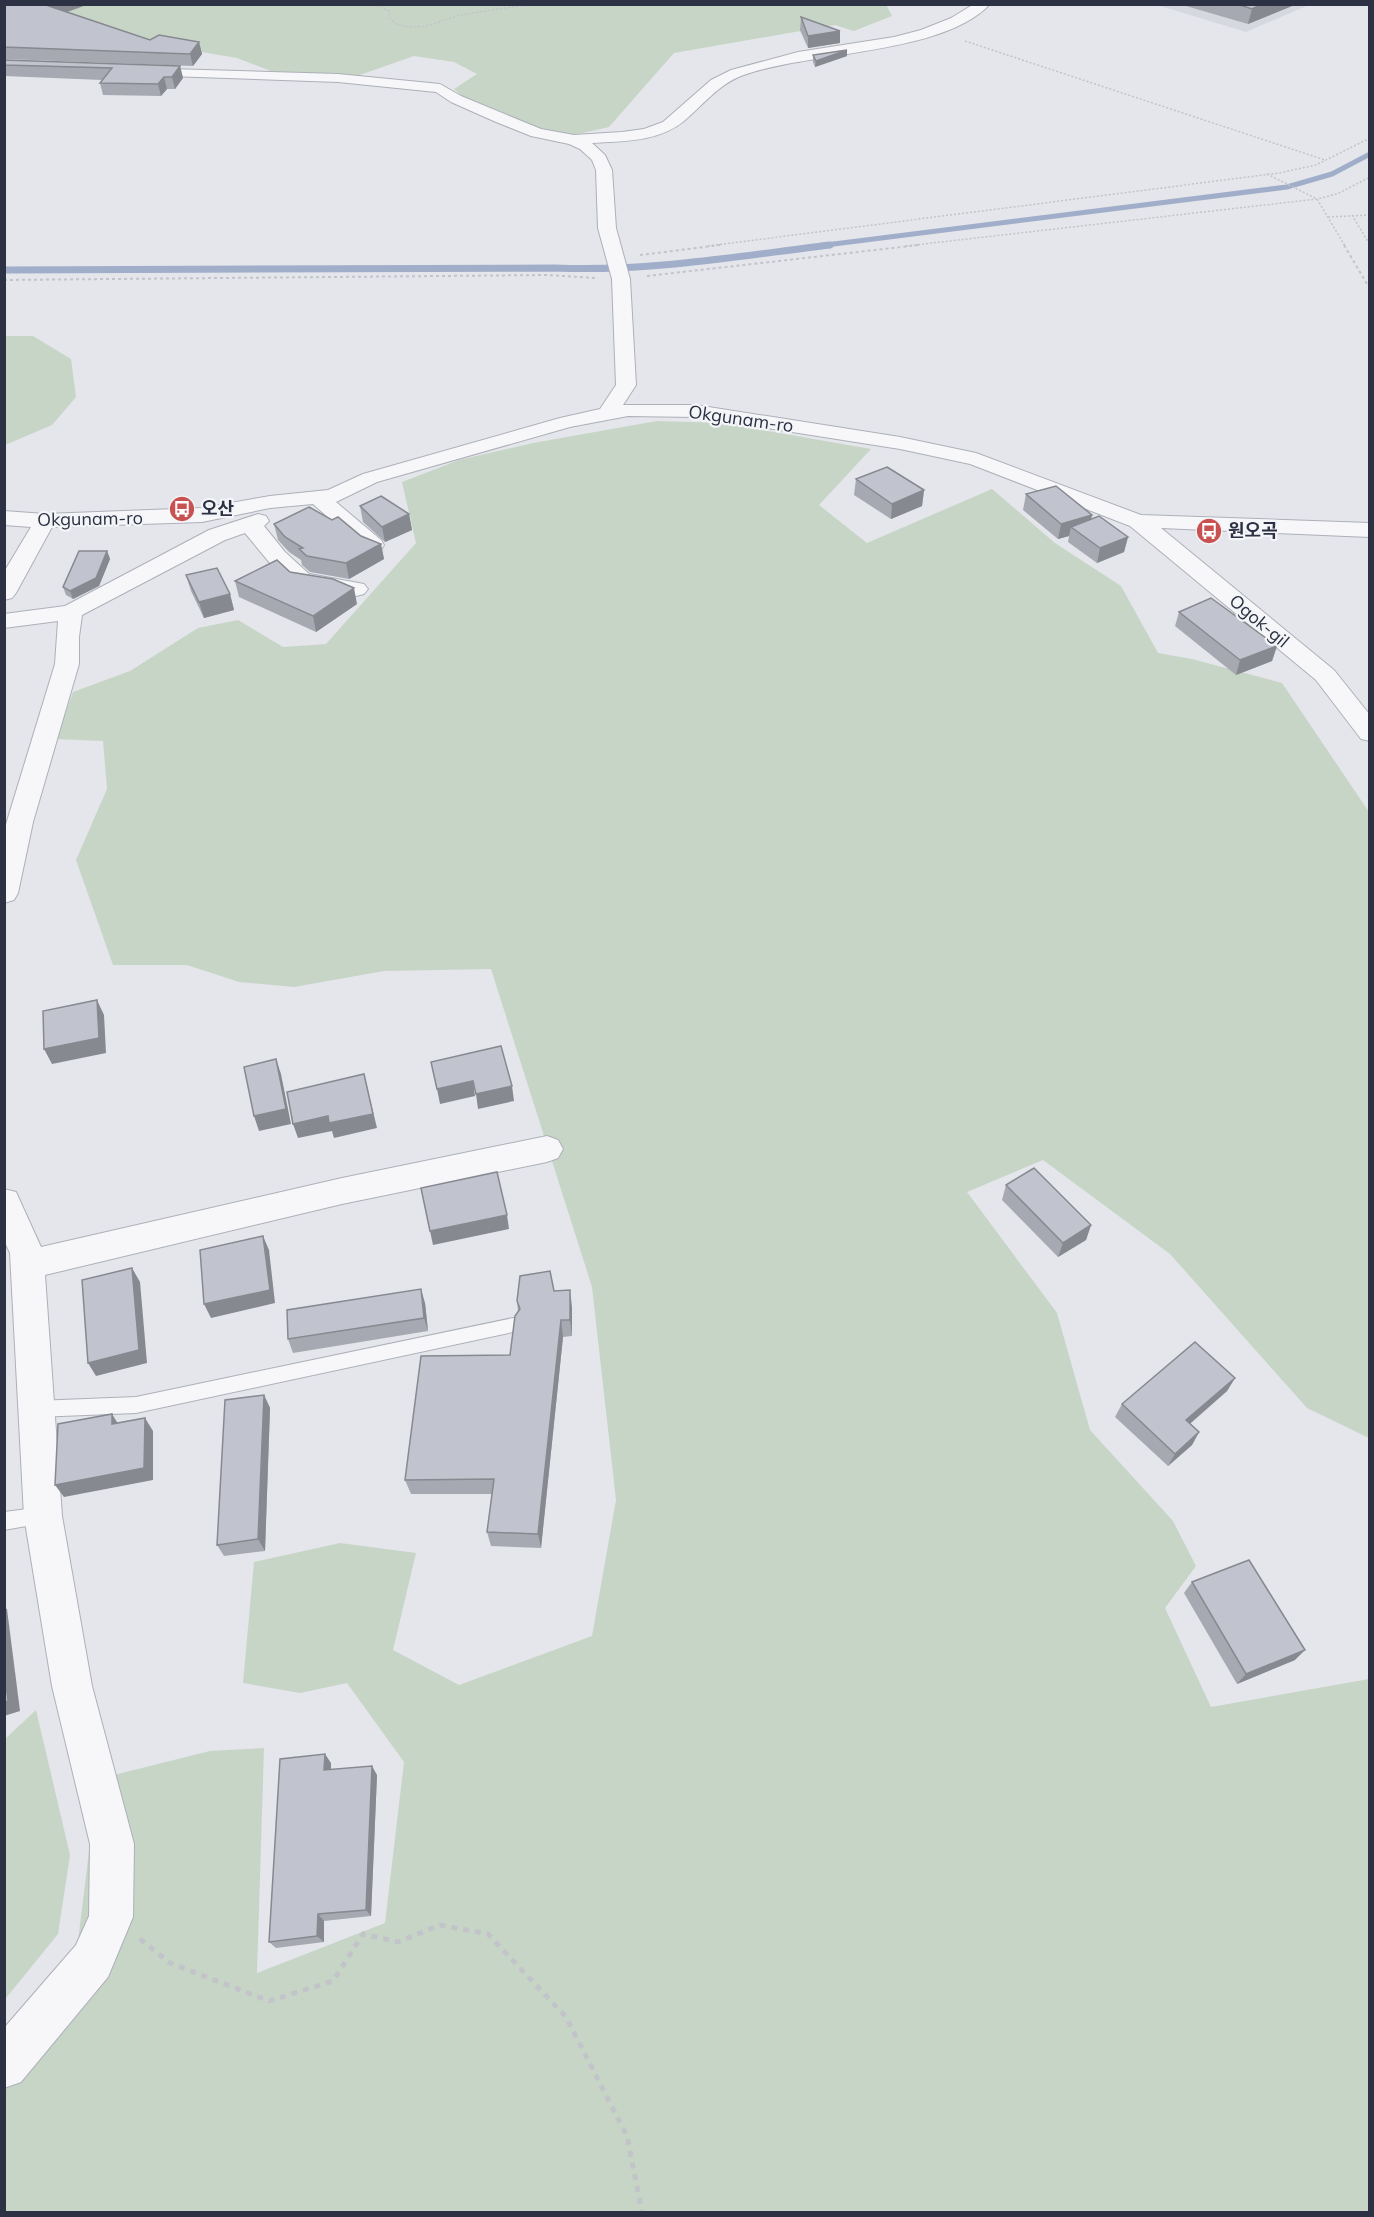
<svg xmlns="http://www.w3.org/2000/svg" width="1374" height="2217" font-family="Mulish,'Noto Sans KR',sans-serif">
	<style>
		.built { fill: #d6d8e0 }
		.green { fill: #c7d5c6 }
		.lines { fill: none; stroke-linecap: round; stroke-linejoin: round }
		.stream-far1 { stroke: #a1aec9; stroke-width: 5 }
		.stream { stroke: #a1aec9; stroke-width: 7 }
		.service-casing { stroke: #adb0b9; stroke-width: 2 }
		.minor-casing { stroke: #adb0b9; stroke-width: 2 }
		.path-far2 { stroke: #c2c4ca; stroke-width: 1.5; stroke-dasharray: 2 2; stroke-linecap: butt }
		.path-far1 { stroke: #c2c4ca; stroke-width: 2; stroke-dasharray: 3 3; stroke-linecap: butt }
		.path { stroke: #c2c4ca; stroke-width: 5; stroke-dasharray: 6 6; stroke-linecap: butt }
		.service { fill: #f7f7f9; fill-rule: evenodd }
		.minor { fill: #f7f7f9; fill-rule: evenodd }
		.wall { fill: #a6a9b1 }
		.shaded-wall { fill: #878990 }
		.building { fill: #c1c4ce; stroke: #878990; stroke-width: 1.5 }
		.labels { text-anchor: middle; stroke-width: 4.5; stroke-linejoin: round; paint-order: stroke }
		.far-street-label { font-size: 18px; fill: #2c3143; stroke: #f4f5f8 }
		.far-poi-label { font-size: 18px; font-weight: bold; fill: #2c3143; stroke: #f4f5f8; text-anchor: start }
	</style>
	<rect width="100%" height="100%" fill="#e4e6eb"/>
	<path class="built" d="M1157 5H1309L1246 32Z"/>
	<g class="green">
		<path d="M90 4H886L892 16 854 31 835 25 674 53 609 127 578 134 547 133 463 97 454 89 477 74 454 62 414 56 357 76 316 73 279 74 237 58 160 45 47 15Z"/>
		<path d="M5 336H33L71 359 76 397 52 425 5 445Z"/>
		<path d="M657 421 721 423 871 449 819 505 867 543 992 489 1055 543 1121 586 1158 653 1192 659 1282 683 1369 812V1438L1307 1408 1170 1254 1043 1160 967 1192 1057 1313 1090 1430 1173 1521 1196 1566 1165 1608 1211 1707 1369 1679V2212H5L4 2052 75 1965 98 1779 210 1751 264 1748 257 1973 385 1923 404 1762 347 1683 300 1693 243 1683 254 1562 340 1543 416 1553 393 1650 459 1685 592 1636 616 1500 592 1287 491 969 384 971 294 987 239 982 187 965H113L76 860 107 789 103 741 56 739 73 692 130 671 198 628 238 620 283 647 326 644 416 543 402 482 459 460 533 443Z"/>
		<path d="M36 1710 70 1855 58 1934 6 1998 5 1739Z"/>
	</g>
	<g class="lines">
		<path class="stream-far1" d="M818 246 1287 187 1332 174 1370 154"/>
		<path class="stream" d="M4 270 555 268C647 272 739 256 830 245"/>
		<g class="service-casing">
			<g id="service">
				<path d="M513 1318 519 1320 521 1325 519 1330 513 1332 136 1413 36 1417 30 1415 27 1409 30 1403 36 1401 136 1397Z"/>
				<path d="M43 1507 49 1510 52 1516 49 1522 4 1530V1512Z"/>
			</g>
		</g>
		<g class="minor-casing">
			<g id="minor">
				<path d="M974 4H990C943 55 808 51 741 76 718 85 703 105 684 121 658 142 624 141 592 143L605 155 612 170 616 228 630 279 636 385 623 405H696L900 437 976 453 1141 515 1370 523V537L1161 528 1334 670 1370 715V741L1361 739 1316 680 1130 526 970 464 900 449 696 417 628 416 570 427 377 482 336 502 381 540 384 545 381 550 373 552 365 550 313 504 270 508 202 522 52 527 16 593 12 598 4 600V572L31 527 4 525V511L45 514 202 508 270 496 328 490 363 474 560 418 600 409 616 385 612 279 598 228 596 170 592 160 580 149 569 144 531 136 496 122 451 102 436 92 338 82 140 75 133 71 135 68 338 74 440 84 461 96 541 129 574 135 622 132 644 129 663 122 711 80 731 70 798 52 894 37 921 30 951 18Z"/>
				<path d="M258 514 266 516 269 521 264 526 285 552 309 574 364 584 368 589 364 594 356 596 294 585 269 562 245 533 225 540 82 615 79 637V664L33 822 18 893 14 900 4 903V831L55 664 58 621 4 628V614L65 606 209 530Z"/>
				<path d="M547 1136 558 1140 563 1149 558 1158 547 1162 342 1204 45 1275 62 1516 92 1686 134 1844 133 1917 108 1977 21 2082 4 2088V2028L76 1945 89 1916 90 1844 52 1686 24 1516 10 1253 4 1240V1189L16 1192 41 1247 342 1178Z"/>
			</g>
		</g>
		<g class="path-far2">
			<path d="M373 4 389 11 390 19 396 24 411 27 427 26 460 15 531 4"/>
			<path d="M965 41 1325 160"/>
			<path d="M1267 174 1317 199 1345 246"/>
			<path d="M1352 215 1370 245"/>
			<path d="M1328 217 1370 215"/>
			<path d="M708 246 1279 173 1316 165 1370 138"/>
			<path d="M906 246 1317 199 1337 194 1370 177"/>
		</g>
		<g class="path-far1">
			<path d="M1344 245 1370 289"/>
			<path d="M640 255 720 245"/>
			<path d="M647 276 919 245"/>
			<path d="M4 280 547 275 595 278"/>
		</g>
		<path class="path" d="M140 1939 170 1963 269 2001 333 1981 363 1934 398 1942 440 1925 488 1934 566 2017 627 2136 642 2212"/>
		<use href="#service" class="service"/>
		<use href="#minor" class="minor"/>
	</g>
	<g class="wall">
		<path d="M4 4H89L68 12 150 40 199 42 202 54 193 66 4 59Z"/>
		<path d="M1179 4H1297L1248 24Z"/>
		<path d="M801 17 840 31V43L808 48 800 30Z"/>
		<path d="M813 55 847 56 815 67 813 62Z"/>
		<path d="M4 60 180 66 183 78 175 89H167L161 96 103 95 100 83 102 80 4 76Z"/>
		<path d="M856 479 924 490 922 506 891 519 854 495Z"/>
		<path d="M1026 494 1092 515 1091 519 1128 537 1124 552 1097 563 1068 542 1069 536 1058 539 1023 510Z"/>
		<path d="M360 506 409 514 412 530 385 542 363 522Z"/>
		<path d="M274 524 361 536 381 544 384 559 349 579 310 572 302 565 301 560 289 552 278 540Z"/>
		<path d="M107 551 110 559 99 586 73 599 66 595 63 587Z"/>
		<path d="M290 572 357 604 316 632 239 597 235 581Z"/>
		<path d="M186 575 230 594 234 610 204 618 191 591Z"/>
		<path d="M1179 612 1277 646 1272 661 1236 675 1175 626Z"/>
		<path d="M1006 1185 1091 1225 1086 1240 1058 1257 1002 1200Z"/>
		<path d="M554 1291 572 1307V1336L563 1337 541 1548 491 1546 487 1532 492 1494H411L405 1480 510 1355 518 1312 517 1301Z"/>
		<path d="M425 1303 428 1331 293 1353 288 1339Z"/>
		<path d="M1235 1378 1227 1391 1190 1424 1199 1432 1192 1445 1168 1466 1115 1417 1122 1404Z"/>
		<path d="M264 1395 270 1408 265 1551 224 1556 217 1545Z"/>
		<path d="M1192 1582 1295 1660 1237 1684 1184 1593Z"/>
		<path d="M331 1763V1769L377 1775 371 1916 324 1921V1942L276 1948 269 1942Z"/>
	</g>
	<g class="shaded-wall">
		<path d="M53 4H89L52 17 49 6Z"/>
		<path d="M1262 4H1297L1248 24 1252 9Z"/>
		<path d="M840 31V43L808 48V36Z"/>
		<path d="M199 42 202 54 193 66 190 54Z"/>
		<path d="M847 50V56L815 67 816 61Z"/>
		<path d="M180 66 183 78 175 89 172 77Z"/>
		<path d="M164 77 167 89 161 96 158 84Z"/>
		<path d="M924 490 922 506 891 519 892 504Z"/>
		<path d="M409 514 412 530 385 542 382 527Z"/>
		<path d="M1092 515 1088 531 1071 527 1069 536 1058 539 1061 524Z"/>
		<path d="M1128 537 1124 552 1097 563 1100 548Z"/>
		<path d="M381 544 384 559 349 579 346 563Z"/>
		<path d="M107 551 110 559 99 586 73 599 70 591Z"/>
		<path d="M354 588 357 604 316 632 313 616Z"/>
		<path d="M230 594 234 610 204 618 199 602Z"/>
		<path d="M1277 646 1272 661 1236 675 1240 660Z"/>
		<path d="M97 1000 104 1015 106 1053 52 1064 44 1049Z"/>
		<path d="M276 1059 281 1074 291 1124 259 1131 254 1116Z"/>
		<path d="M364 1074 377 1128 334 1138 332 1131 298 1138 293 1124Z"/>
		<path d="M473 1081 475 1096 440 1104 437 1089Z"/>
		<path d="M512 1086 514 1101 478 1109 476 1094Z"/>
		<path d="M507 1215 509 1229 433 1245 430 1231Z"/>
		<path d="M1091 1225 1086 1240 1058 1257 1063 1243Z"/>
		<path d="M263 1236 269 1250 275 1303 211 1318 204 1304Z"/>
		<path d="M132 1268 140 1282 147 1363 96 1376 88 1363Z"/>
		<path d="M421 1289 425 1303 428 1331 424 1318Z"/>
		<path d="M570 1290 572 1307V1336L570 1320Z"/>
		<path d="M561 1320 563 1337 541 1548 538 1534Z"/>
		<path d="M1235 1378 1227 1391 1179 1433 1186 1420Z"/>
		<path d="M264 1395 270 1408 265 1551 258 1539Z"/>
		<path d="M112 1414 120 1427 112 1424Z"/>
		<path d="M145 1418 153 1431V1480L64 1497 55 1485Z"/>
		<path d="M1199 1432 1192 1445 1168 1466 1175 1454Z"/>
		<path d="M4 1607 7 1609 20 1711 4 1716Z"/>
		<path d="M1305 1650 1295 1660 1237 1684 1246 1674Z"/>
		<path d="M325 1754 331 1763V1779L324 1770Z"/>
		<path d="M372 1766 377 1775 371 1916 366 1910Z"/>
		<path d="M318 1914 324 1921V1942L317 1936Z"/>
	</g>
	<g class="building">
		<path d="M4 4H53L49 6 150 40 159 35 199 42 190 54 4 47Z"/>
		<path d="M1237 4H1262L1252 9Z"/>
		<path d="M801 17 840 31 808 36Z"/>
		<path d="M847 50 816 61 813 55Z"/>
		<path d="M4 60 180 66 172 77H164L158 84 100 83 112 68 4 65Z"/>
		<path d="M887 467 924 490 892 504 856 479Z"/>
		<path d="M1056 486 1092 515 1061 524 1026 494Z"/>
		<path d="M381 496 409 514 382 527 360 506Z"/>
		<path d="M309 507 332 520 338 517 361 536 381 544 346 563 307 556 299 549 303 548 285 537 274 524Z"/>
		<path d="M1099 516 1128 537 1100 548 1071 527Z"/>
		<path d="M79 551H107L96 578 70 591 63 587Z"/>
		<path d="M277 560 290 572 333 579 354 588 313 616 235 581Z"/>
		<path d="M217 568 230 594 199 602 186 575Z"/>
		<path d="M1211 598 1277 646 1240 660 1179 612Z"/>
		<path d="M97 1000 99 1038 44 1049 43 1011Z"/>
		<path d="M501 1046 512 1086 476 1094 473 1081 437 1089 431 1062Z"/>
		<path d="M276 1059 286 1109 254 1116 244 1067Z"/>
		<path d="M364 1074 373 1114 329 1123 328 1116 293 1124 287 1092Z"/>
		<path d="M1034 1168 1091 1225 1063 1243 1006 1185Z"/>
		<path d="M497 1172 507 1215 430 1231 421 1188Z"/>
		<path d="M263 1236 270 1290 204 1304 200 1250Z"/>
		<path d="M132 1268 139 1350 88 1363 82 1280Z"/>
		<path d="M550 1271 554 1291 570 1290V1320H561L538 1534 487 1532 494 1479 405 1480 421 1356 510 1355 515 1316 520 1309 517 1301 520 1276Z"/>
		<path d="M421 1289 424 1318 288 1339 287 1310Z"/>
		<path d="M1195 1342 1235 1378 1186 1420 1199 1432 1175 1454 1122 1404Z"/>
		<path d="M264 1395 258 1539 217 1545 225 1400Z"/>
		<path d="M112 1414V1424L145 1418 144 1468 55 1485 58 1424Z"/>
		<path d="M1249 1560 1305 1650 1246 1674 1192 1582Z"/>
		<path d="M4 1670 8 1701 4 1702Z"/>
		<path d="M325 1754 324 1770 372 1766 366 1910 318 1914 317 1936 269 1942 280 1759Z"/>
	</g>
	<defs>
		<g id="bus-disc" transform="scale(1.35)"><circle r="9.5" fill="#c85251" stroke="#f4f5f8"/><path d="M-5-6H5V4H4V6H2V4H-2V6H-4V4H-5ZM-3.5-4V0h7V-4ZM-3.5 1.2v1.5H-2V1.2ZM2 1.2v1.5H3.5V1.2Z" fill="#fff"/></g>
	</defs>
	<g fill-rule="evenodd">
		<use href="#bus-disc" x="182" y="509"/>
		<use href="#bus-disc" x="1209" y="531"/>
	</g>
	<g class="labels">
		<g class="far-street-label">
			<text transform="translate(741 419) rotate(8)" y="6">Okgunam-ro</text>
			<text transform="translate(90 519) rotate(-1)" y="6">Okgunam-ro</text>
			<text transform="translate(1259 621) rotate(40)" y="6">Ogok-gil</text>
		</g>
		<g class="far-poi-label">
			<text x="201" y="515">오산</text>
			<text x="1228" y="537">원오곡</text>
		</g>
	</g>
	<rect width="1374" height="2217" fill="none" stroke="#2c3143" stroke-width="12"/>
</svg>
